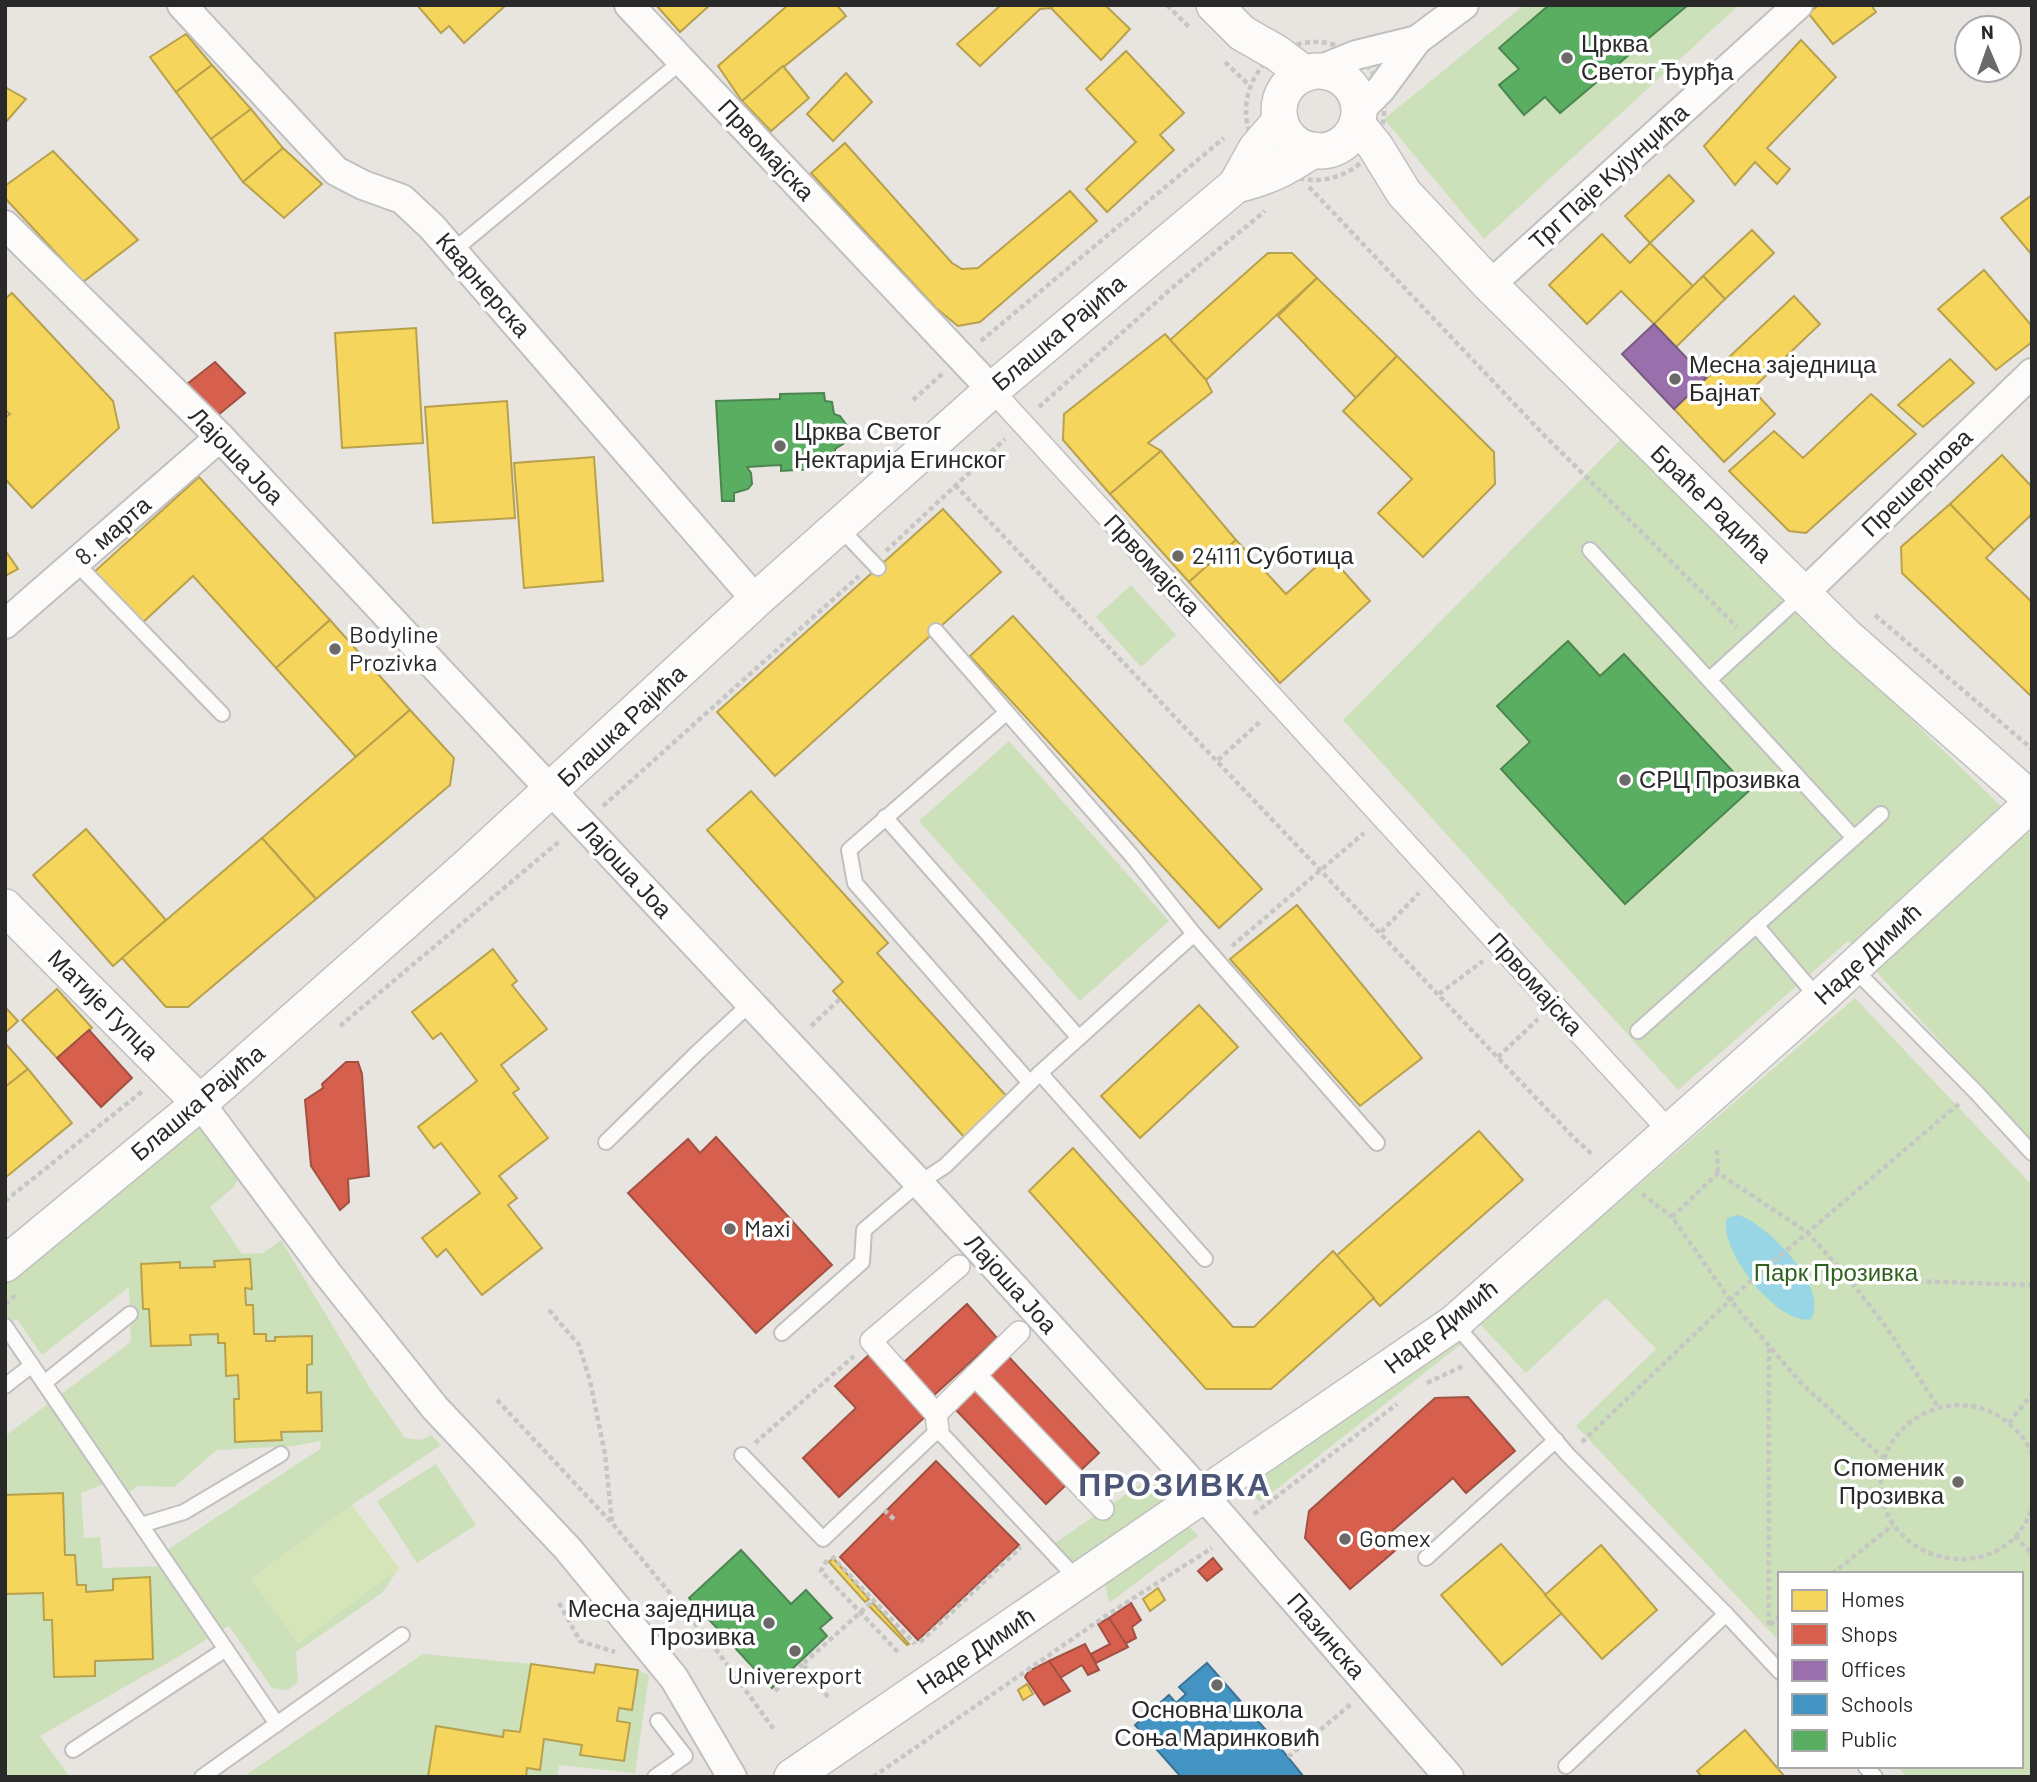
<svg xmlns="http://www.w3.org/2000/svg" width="2037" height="1782" font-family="Barlow,sans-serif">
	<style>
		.green { fill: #cce1ba; fill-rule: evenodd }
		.pitch { fill: #d6e5b8 }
		.water { fill: #98d5e5 }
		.homes { fill: #f6d55c; stroke: #b8a14d; stroke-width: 2 }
		.shops { fill: #d6604d; stroke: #a25042; stroke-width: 2 }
		.offices { fill: #9970ab; stroke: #775b84; stroke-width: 2 }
		.schools { fill: #4393c3; stroke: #3b7395; stroke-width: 2 }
		.public { fill: #5aae61; stroke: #4b8650; stroke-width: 2 }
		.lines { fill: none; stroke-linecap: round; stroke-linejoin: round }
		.service-casing { stroke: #c1c0c1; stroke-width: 18 }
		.pedestrian-casing { stroke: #c1c0c1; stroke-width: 24 }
		.minor-casing { stroke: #c1c0c1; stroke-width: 32 }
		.tertiary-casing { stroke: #c1c0c1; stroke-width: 38 }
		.path { stroke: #c6c6c5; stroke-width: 4.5; stroke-dasharray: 5 3.5; stroke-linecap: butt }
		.service { stroke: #fcfbfa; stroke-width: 14 }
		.pedestrian { stroke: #fcfbfa; stroke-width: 21 }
		.minor { stroke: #fcfbfa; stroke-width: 28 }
		.tertiary { stroke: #fcfbfa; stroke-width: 35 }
		.poi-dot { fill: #6c6a69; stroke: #fff; stroke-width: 2.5 }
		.labels { text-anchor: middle; stroke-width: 7; stroke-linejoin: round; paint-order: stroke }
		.poi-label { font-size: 24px; fill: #292929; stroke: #fff; text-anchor: start }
		.street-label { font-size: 24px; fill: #292929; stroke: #fff }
		.park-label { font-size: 24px; fill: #2f621e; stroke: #fff }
		.district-label { font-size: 32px; font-weight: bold; letter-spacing: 2px; fill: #4d5677; stroke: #fff }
	</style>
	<rect width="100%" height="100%" fill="#e8e4e0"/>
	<g class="green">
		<path d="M1524 5H1739L1484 239 1384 119Z"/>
		<path d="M1627 433 1778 591 2032 836V1142L1848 941 1678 1090 1343 720Z"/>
		<path d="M1131 585 1176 635 1141 667 1096 617Z"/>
		<path d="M1009 741 1169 921 1080 1001 919 821Z"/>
		<path d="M1855 998 2032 1185V1777H1907L1897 1766H2021V1574H1780V1642L1576 1426 1656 1349 1606 1298 1526 1373 1479 1323Z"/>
		<path d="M200 1103 245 1164 234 1187 210 1207 242 1254 263 1253 281 1240 370 1388 405 1438 421 1440 431 1435 441 1445 352 1505 251 1579 298 1643 399 1568 382 1593 296 1652 298 1682 288 1690 272 1688 229 1626 161 1667 145 1675 40 1736 70 1777H5V1594L43 1593 44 1620H52L55 1677 95 1676V1661L153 1658 150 1577 113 1579V1590L86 1592V1585H77L75 1555H65L62 1493 5 1495V1436L131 1342 129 1287 42 1355 17 1319 5 1325V1264ZM250 1260 252 1288H245L246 1305H253L254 1334H265L266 1341H275L276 1337 312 1336V1364L307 1365V1393H321L322 1431 281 1432V1440L235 1442 234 1400 239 1399 238 1375 226 1376 225 1343H218V1334L190 1335 191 1345 151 1346 149 1309H143L141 1264 180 1262V1268L215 1267V1261ZM321 1441 320 1449 161 1554 168 1566 103 1568 100 1537 84 1538 81 1493 111 1481 122 1497 138 1486 174 1487 217 1450 293 1446Z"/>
		<path d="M1457 1332 1464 1342 1260 1502 1249 1492 1248 1479Z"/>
		<path d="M436 1464 476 1525 417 1563 377 1501Z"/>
		<path d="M1148 1479 1198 1536 1109 1603 1101 1567 1079 1581 1048 1548Z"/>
		<path d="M423 1654 531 1664 520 1732 504 1730 503 1737 436 1726 428 1777H243Z"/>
		<path d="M638 1670 649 1675 635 1773 559 1765 557 1777H526L527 1768 540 1770 544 1739 582 1745 581 1755 624 1761 630 1723 617 1721 619 1708 632 1710Z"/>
	</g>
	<path class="pitch" d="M352 1505 399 1568 298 1643 251 1579Z"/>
	<path class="water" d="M1738 1215C1766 1223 1830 1287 1811 1319 1779 1327 1717 1249 1727 1218Z"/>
	<g class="homes">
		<path d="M417 5H506L464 43 449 26 441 33Z"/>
		<path d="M656 5H710L680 32Z"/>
		<path d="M788 5H837L846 16 742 101 718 66Z"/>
		<path d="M1001 5H1054L1051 8 1040 9 980 66 957 44Z"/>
		<path d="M1054 5H1105L1130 29 1101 60 1051 8Z"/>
		<path d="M1819 5H1871L1876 12 1833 44 1808 13Z"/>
		<path d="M186 34 212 65 176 92 150 57Z"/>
		<path d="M1801 40 1836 77 1767 148 1790 169 1777 184 1755 162 1735 185 1704 146Z"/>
		<path d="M1126 51 1184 113 1160 135 1174 150 1107 212 1086 189 1136 142 1086 89Z"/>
		<path d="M212 65 251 109 211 139 176 92Z"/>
		<path d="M783 66 809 98 771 131 742 101Z"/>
		<path d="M846 73 872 102 833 141 807 114Z"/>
		<path d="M5 87 26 99 5 123Z"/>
		<path d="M251 109 283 148 243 182 211 139Z"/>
		<path d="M845 143 952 263 962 269 978 268 1070 191 1097 221 980 322 958 326 936 308 811 173Z"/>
		<path d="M283 148 322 184 284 218 243 182Z"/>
		<path d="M53 151 138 240 83 282 5 198V186Z"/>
		<path d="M1669 175 1694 201 1650 243 1625 216Z"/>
		<path d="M2032 195V255L2001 218Z"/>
		<path d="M1752 230 1774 253 1725 299 1703 276Z"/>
		<path d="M1602 234 1630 263 1650 243 1693 286 1654 324 1621 291 1587 324 1549 285Z"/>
		<path d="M1268 253H1292L1317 278 1206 380 1170 340Z"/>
		<path d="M1984 270 2032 326V342L1996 370 1938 309Z"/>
		<path d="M1703 276 1725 299 1676 347 1654 324Z"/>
		<path d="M1317 278 1397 356 1356 398 1278 316Z"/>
		<path d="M12 293 113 401 119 428 32 508 5 479V418L10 414 5 410V299Z"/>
		<path d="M1794 296 1820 324 1752 389 1775 414 1724 462 1674 409Z"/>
		<path d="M416 328 423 443 342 448 335 333Z"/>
		<path d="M1165 334 1206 380 1212 392 1148 443 1161 451 1110 494 1063 440 1064 414Z"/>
		<path d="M1397 356 1494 452 1495 484 1423 557 1378 513 1412 479 1343 411Z"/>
		<path d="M1950 359 1974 383 1923 427 1898 405Z"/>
		<path d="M1871 394 1916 434 1806 533 1789 531 1729 471 1774 431 1803 458Z"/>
		<path d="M507 401 515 518 433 523 425 407Z"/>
		<path d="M1161 451 1236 540 1189 582 1110 494Z"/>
		<path d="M2002 455 2032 487V514L1994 550 1950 504Z"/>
		<path d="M594 457 603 581 524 588 514 463Z"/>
		<path d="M199 477 330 620 276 668 193 576 140 625 93 573Z"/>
		<path d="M1950 504 1994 550 1986 558 2032 602V697L1902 573 1901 547Z"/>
		<path d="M943 509 1001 572 775 776 717 712Z"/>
		<path d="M1236 540 1286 594 1329 555 1370 601 1280 683 1189 582Z"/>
		<path d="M5 550 18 569 5 576Z"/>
		<path d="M1013 616 1262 889 1219 928 970 656Z"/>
		<path d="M330 620 410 710 356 757 276 668Z"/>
		<path d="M410 710 454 758 450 785 316 899 262 838Z"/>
		<path d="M751 791 888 943 877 953 1009 1099 965 1138 833 991 843 982 707 830Z"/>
		<path d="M86 829 166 920 113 966 33 875Z"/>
		<path d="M262 838 316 899 188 1007H166L122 958Z"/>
		<path d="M1297 905 1422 1058 1360 1106 1230 959Z"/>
		<path d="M493 949 517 981 512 985 547 1029 501 1065 519 1089 513 1093 548 1138 499 1176 517 1198 508 1205 542 1248 482 1295 446 1249 437 1257 422 1238 480 1193 441 1143 434 1148 418 1127 477 1081 441 1033 433 1039 412 1012Z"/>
		<path d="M57 989 92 1028 57 1058 22 1020Z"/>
		<path d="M1199 1005 1238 1047 1140 1138 1101 1096Z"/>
		<path d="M5 1007 18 1021 5 1033Z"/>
		<path d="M5 1043 28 1069 5 1087Z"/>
		<path d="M28 1069 72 1123 5 1178V1087Z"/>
		<path d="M1479 1131 1523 1180 1380 1306 1336 1256Z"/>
		<path d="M1073 1148 1233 1327H1254L1333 1251 1374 1298 1271 1389H1206L1029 1191Z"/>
		<path d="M250 1259 252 1289 245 1288 246 1305H253L254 1334H266V1341H275V1337L312 1336V1364L307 1365V1393L321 1392 322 1431 281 1432 282 1440 235 1442 234 1399H239L238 1375 226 1376 225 1343H218V1334L190 1335 191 1345 151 1346 149 1309H143L141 1264 180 1262V1268L215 1267 214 1261Z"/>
		<path d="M63 1493 65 1555H75L77 1585H86V1592L113 1590V1579L150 1577 153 1659 95 1661V1676L54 1677 52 1620H44L43 1593 5 1594V1495Z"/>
		<path d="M1501 1544 1562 1613 1502 1665 1441 1595Z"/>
		<path d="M1601 1545 1657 1610 1602 1659 1545 1595Z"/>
		<path d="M833 1558 869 1599 865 1602 829 1562Z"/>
		<path d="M1158 1588 1165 1600 1150 1611 1143 1599Z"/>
		<path d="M873 1603 909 1644 907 1645 869 1606Z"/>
		<path d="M531 1664 594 1673 596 1664 638 1670 632 1710 619 1708 618 1713 617 1721 630 1723 624 1761 580 1755 582 1745 544 1739 540 1770 527 1768 526 1777H428L436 1726 503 1737 504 1730 520 1732Z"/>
		<path d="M1027 1684 1033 1694 1023 1700 1018 1690Z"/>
		<path d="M1745 1730 1785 1777H1702L1697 1771Z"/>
	</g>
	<g class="shops">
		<path d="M215 362 245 393 217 416 187 384Z"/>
		<path d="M89 1030 132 1078 101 1107 57 1058Z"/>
		<path d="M346 1062H358L362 1074 369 1176 348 1179 349 1202 340 1210 311 1166 305 1100 323 1088 322 1084Z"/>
		<path d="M716 1137 832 1265 756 1333 628 1193 688 1139 700 1153Z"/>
		<path d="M967 1304 997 1338 933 1396 903 1363Z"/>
		<path d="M870 1354 927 1415 839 1497 803 1458 856 1408 835 1386Z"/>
		<path d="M1006 1354 1099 1453 1080 1471 987 1372Z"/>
		<path d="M975 1390 1066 1485 1046 1504 955 1409Z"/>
		<path d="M1468 1397 1515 1451 1466 1493 1453 1478 1385 1537 1396 1550 1350 1589 1305 1538 1309 1511 1435 1398Z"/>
		<path d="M936 1461 1019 1545 918 1640 840 1557Z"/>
		<path d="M1213 1558 1222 1569 1207 1581 1198 1571Z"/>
		<path d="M1131 1603 1141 1620 1132 1627 1136 1638 1125 1644 1109 1618Z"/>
		<path d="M1109 1618 1128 1647 1096 1663 1091 1654 1110 1644 1098 1624Z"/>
		<path d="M1085 1644 1099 1670 1088 1675 1082 1665 1060 1678 1049 1661Z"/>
		<path d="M1049 1661 1070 1691 1044 1705 1025 1677 1029 1671Z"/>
	</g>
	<path class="offices" d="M1654 324 1706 378 1674 409 1622 354Z"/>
	<path class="schools" d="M1207 1663 1265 1729 1304 1777H1181L1135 1725 1169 1695 1176 1703 1186 1694 1179 1687Z"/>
	<g class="public">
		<path d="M1549 5H1688L1560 113 1545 97 1524 115 1499 85 1519 69 1499 48Z"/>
		<path d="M824 393 825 401 832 402 834 414 840 416 848 427 846 439 843 444 835 449V459L828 463V468L781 471V465L747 467 751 473 752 484 748 489 734 493V501H722L716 401 780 399V394Z"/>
		<path d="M1568 641 1600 676 1624 654 1750 790 1625 904 1501 769 1530 742 1497 706Z"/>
		<path d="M741 1550 791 1604 806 1590 832 1618 820 1628 827 1636 772 1688 689 1598Z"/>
	</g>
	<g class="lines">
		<g class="service-casing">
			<g id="service">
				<path d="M453 251 682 61"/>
				<path d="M839 527 878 568"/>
				<path d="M1590 550 1854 838"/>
				<path d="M76 563 222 714"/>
				<path d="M1709 680 1803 594"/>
				<path d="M1006 713 849 850 855 883 1030 1083"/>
				<path d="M885 817 1079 1038"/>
				<path d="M1756 925 1818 998"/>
				<path d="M1194 934 1377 1143"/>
				<path d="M1853 968 1975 1091 2032 1153"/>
				<path d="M1638 1031 1881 814"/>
				<path d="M1040 1073 1205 1259"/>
				<path d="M606 1142 699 1051 750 1004"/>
				<path d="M1454 1323 1568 1455 1726 1614 1780 1672"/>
				<path d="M5 1326 277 1724"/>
				<path d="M782 1333 862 1262 864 1230 919 1183 945 1166 1040 1073 1194 934 1132 856 936 631"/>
				<path d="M44 1383 130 1314"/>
				<path d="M5 1386 32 1365"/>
				<path d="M742 1455 823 1539 938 1430 1079 1581"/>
				<path d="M141 1525 184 1512 281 1454"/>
				<path d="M1426 1558 1556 1440"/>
				<path d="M73 1750 226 1649"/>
				<path d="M1566 1766 1726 1614"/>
				<path d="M1865 1766 1875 1777"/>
				<path d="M202 1777 402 1635"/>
				<path d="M655 1777 685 1756 658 1721"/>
			</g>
		</g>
		<g class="pedestrian-casing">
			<g id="pedestrian">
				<path d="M992 390 1669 1131"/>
				<path d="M975 1375 1103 1509"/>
				<path d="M936 1414 1019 1332"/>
				<path d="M938 1430 936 1414 871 1341 959 1266"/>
			</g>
		</g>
		<g class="minor-casing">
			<g id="minor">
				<path d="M182 5 336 171 363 185 402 199 432 227 756 600"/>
				<path d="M629 5 992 390"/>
				<path d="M1317 71 1356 55 1417 40"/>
				<path d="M1359 111 1381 89 1417 40 1464 5"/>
				<path d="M5 225 220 437 919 1183 1203 1495 1449 1777"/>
				<path d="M1490 285 1798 5"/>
				<path d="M1803 594 2032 373"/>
				<path d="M5 624 220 437"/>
				<path d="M200 1103 327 1273 435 1408 568 1549 674 1678 732 1777"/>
			</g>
		</g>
		<g class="tertiary-casing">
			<g id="tertiary">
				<path d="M1214 5 1242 33 1277 53 1305 74"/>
				<circle cx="1319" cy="111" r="40"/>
				<path d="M1357 124 1375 146 1404 193 1490 285 1845 635 2032 800"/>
				<path d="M1236 185C1269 177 1284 169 1313 150"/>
				<path d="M5 907 200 1103"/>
				<path d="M5 1264 200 1103 469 865 756 600 992 390 1236 185 1256 149 1280 121"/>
				<path d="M792 1777 1454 1323 1819 999 2032 803"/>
			</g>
		</g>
		<g class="path">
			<path d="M1167 5 1189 27"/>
			<circle cx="1315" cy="111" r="69"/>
			<path d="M1225 62 1250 86"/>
			<path d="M1309 187 1542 433 1737 627"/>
			<path d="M981 341 1224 138"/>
			<path d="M913 400 942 374"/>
			<path d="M1039 407 1173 287 1265 211"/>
			<path d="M955 485 1574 1138 1594 1156"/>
			<path d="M886 551 1005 439"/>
			<path d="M1875 615 2032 749"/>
			<path d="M1218 760 1261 721"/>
			<path d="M603 806 859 576"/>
			<path d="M1381 932 1419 893"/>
			<path d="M1232 946 1364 833"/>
			<path d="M1439 994 1483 961"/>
			<path d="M340 1026 561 840"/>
			<path d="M811 1026 840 999"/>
			<path d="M1498 1057 1538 1019"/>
			<path d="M1717 1150 1718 1173"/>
			<path d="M1642 1194 1672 1217"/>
			<path d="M5 1201 144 1090"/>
			<path d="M1850 1279 2032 1285"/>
			<path d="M5 1304 18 1293"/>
			<path d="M549 1310 579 1345 590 1381 605 1454 612 1522"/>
			<path d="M1427 1383 1463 1366"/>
			<path d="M497 1400 612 1523 712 1644 775 1731"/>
			<path d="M2009 1423 2032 1394"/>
			<path d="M1582 1442 1747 1284 1961 1102"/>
			<path d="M755 1443 854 1356"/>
			<path d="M2032 1455C2028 1442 2018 1431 2007 1422 1960 1383 1884 1416 1881 1477 1876 1566 2004 1592 2032 1508"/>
			<path d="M1884 1459 1800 1382 1730 1300 1672 1217 1718 1173 1807 1232 1849 1279 1887 1328 1938 1407"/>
			<path d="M884 1510 896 1521"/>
			<path d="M1254 1514 1397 1404"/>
			<path d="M2015 1536 2032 1554"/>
			<path d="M835 1556 833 1558 915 1644"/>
			<path d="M827 1560 821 1571 898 1652"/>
			<path d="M1832 1574 1893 1525"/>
			<path d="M559 1603 580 1641 615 1652"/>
			<path d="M1769 1625V1347"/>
			<path d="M1770 1625 1780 1616"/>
			<path d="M920 1642 1021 1547"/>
			<path d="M775 1691 803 1664"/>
			<path d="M828 1697 803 1664 874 1600"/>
			<path d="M1288 1757 1351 1704"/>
			<path d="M873 1777 1107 1615 1212 1548"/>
			<path d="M2030 1777 2032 1775"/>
		</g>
		<use href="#service" class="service"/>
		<use href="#pedestrian" class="pedestrian"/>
		<use href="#minor" class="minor"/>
		<use href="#tertiary" class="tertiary"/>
	</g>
	<g class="poi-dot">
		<circle cx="1567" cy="58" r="7"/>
		<circle cx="1675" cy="379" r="7"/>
		<circle cx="780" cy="446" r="7"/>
		<circle cx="1178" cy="556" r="7"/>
		<circle cx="335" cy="649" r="7"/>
		<circle cx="1625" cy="780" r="7"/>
		<circle cx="730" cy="1229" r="7"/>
		<circle cx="1958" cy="1482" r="7"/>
		<circle cx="1345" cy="1539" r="7"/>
		<circle cx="769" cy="1623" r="7"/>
		<circle cx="795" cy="1651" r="7"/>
		<circle cx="1217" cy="1685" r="7"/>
	</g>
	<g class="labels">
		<g class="poi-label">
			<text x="1581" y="52">Црква<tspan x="1581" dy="28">Светог Ђурђа</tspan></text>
			<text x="1689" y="373">Месна заједница<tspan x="1689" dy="28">Бајнат</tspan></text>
			<text x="794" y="440">Црква Светог<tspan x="794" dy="28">Нектарија Егинског</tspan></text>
			<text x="1192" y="564">24111 Суботица</text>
			<text x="349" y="643">Bodyline<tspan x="349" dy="28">Prozivka</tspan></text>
			<text x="1639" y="788">СРЦ Прозивка</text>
			<text x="744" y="1237">Maxi</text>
			<text x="1944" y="1476" text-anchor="end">Споменик<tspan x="1944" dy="28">Прозивка</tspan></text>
			<text x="1359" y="1547">Gomex</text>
			<text x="755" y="1617" text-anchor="end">Месна заједница<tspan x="755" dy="28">Прозивка</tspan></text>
			<text x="795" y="1684" text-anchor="middle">Univerexport</text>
			<text x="1217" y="1718" text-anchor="middle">Основна школа<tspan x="1217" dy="28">Соња Маринковић</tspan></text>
		</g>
		<g class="street-label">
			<text transform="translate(766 150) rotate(47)" y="8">Првомајска</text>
			<text transform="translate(1609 177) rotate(-42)" y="8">Трг Паје Кујунџића</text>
			<text transform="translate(483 285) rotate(49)" y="8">Кварнерска</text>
			<text transform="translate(1059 333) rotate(-40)" y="8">Блашка Рајића</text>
			<text transform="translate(236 456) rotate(46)" y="8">Лајоша Јоа</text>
			<text transform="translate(1917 483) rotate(-44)" y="8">Прешернова</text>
			<text transform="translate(1711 504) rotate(44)" y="8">Браће Радића</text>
			<text transform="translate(113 531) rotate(-41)" y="8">8. марта</text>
			<text transform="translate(1152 565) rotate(47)" y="8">Првомајска</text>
			<text transform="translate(622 726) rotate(-43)" y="8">Блашка Рајића</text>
			<text transform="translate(625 869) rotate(47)" y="8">Лајоша Јоа</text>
			<text transform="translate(1868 954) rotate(-43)" y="8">Наде Димић</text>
			<text transform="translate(1535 984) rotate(48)" y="8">Првомајска</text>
			<text transform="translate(103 1005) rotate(45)" y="8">Матије Гупца</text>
			<text transform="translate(198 1103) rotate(-40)" y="8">Блашка Рајића</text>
			<text transform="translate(1011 1284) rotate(48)" y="8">Лајоша Јоа</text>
			<text transform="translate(1441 1327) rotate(-38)" y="8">Наде Димић</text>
			<text transform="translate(1326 1636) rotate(49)" y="8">Пазинска</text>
			<text transform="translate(976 1651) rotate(-34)" y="8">Наде Димић</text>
		</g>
		<g class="park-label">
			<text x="1836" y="1281">Парк Прозивка</text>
		</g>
		<g class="district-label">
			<text x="1175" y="1496">ПРОЗИВКА</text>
		</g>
	</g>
	<rect width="2037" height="1782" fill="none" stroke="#292929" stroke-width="14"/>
	<rect x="1778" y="1572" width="245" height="196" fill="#ffffff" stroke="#a9a9a9" stroke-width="2"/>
	<rect x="1792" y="1590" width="35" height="21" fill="#f6d55c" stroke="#a9a9a9" stroke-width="2"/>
	<text x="1841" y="1607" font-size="21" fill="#292929">Homes</text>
	<rect x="1792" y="1624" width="35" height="21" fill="#d6604d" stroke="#a9a9a9" stroke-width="2"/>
	<text x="1841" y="1642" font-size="21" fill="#292929">Shops</text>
	<rect x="1792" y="1660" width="35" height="21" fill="#9970ab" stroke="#a9a9a9" stroke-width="2"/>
	<text x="1841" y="1677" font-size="21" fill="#292929">Offices</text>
	<rect x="1792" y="1694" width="35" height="21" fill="#4393c3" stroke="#a9a9a9" stroke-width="2"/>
	<text x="1841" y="1712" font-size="21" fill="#292929">Schools</text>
	<rect x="1792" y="1730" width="35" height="21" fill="#5aae61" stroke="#a9a9a9" stroke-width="2"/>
	<text x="1841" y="1747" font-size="21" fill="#292929">Public</text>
	<g transform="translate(1988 49) rotate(358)"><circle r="33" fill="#ffffff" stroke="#a9a9a9" stroke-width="2"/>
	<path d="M0-5L12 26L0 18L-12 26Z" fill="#6c6a69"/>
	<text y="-10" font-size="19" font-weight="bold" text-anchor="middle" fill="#292929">N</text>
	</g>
</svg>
